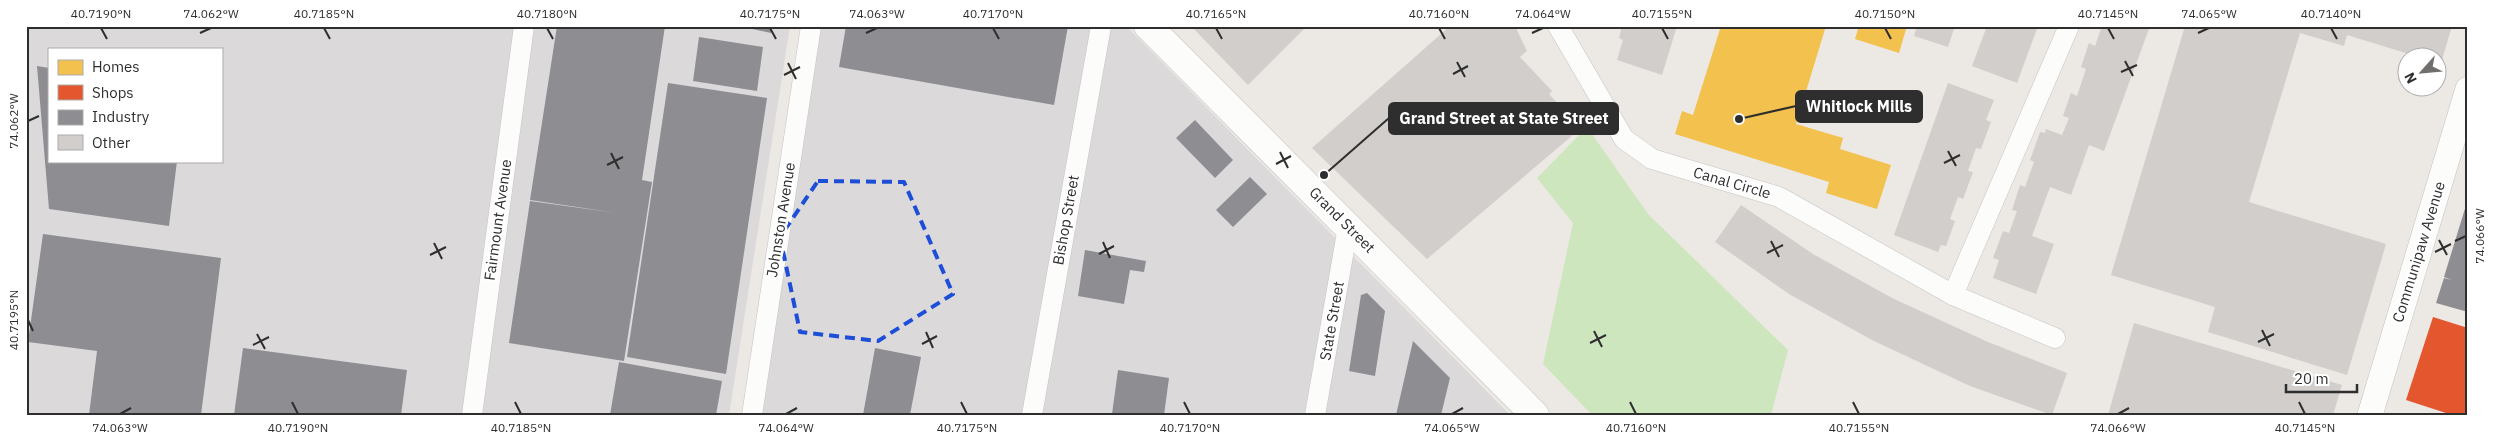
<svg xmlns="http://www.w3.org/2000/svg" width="2494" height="441" font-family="'IBM Plex Sans',sans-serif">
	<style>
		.industrial { fill: #dcd9db; fill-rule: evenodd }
		.green { fill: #cee6be }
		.homes { fill: #f2c14e }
		.shops { fill: #e4572e }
		.industry { fill: #8d8d92 }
		.building { fill: #d1cecb }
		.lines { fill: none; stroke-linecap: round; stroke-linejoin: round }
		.minor-casing { stroke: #c5c4c5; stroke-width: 21 }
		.tertiary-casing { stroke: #c5c4c5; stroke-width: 26 }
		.secondary-casing { stroke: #c5c4c5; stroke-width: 29 }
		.minor { stroke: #fcfcfb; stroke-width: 20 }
		.tertiary { stroke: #fcfcfb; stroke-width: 25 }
		.secondary { stroke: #fcfcfb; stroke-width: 28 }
		.marked { fill: none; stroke: #1d4ed8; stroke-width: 4; stroke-dasharray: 10 6; stroke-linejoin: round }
		.ticks { fill: none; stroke: #2e2e2e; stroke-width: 2 }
		.labels { text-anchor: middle; stroke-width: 5; stroke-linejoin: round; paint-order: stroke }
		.street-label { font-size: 15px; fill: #2e2e2e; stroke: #fff }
		.leader { fill: none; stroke: #2e2e2e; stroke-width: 2 }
		.callout-dot { fill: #2e2e2e; stroke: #fff; stroke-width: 2 }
		.callout { fill: #2e2e2e; stroke: #2e2e2e; stroke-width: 2 }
		.callout-label { font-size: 16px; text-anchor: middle; font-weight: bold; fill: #fff }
		.neatline { fill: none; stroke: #2e2e2e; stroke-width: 2 }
		.ticks-label { font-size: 12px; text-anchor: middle; fill: #2e2e2e }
	</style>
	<rect width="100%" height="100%" fill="#ece8e4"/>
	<g class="industrial">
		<path d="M26 26H790L729 415H26ZM49 49H221V161H49Z"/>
		<path d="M819 26H1126L1510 415H758Z"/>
	</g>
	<path class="green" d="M1587 127 1648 214 1788 350 1771 415H1592L1543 364 1573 223 1537 178Z"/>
	<g class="homes">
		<path d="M1721 26H1826L1796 124 1843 138 1840 149 1891 165 1877 209 1826 193 1829 182 1675 134 1682 111 1693 115Z"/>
		<path d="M1859 26H1907L1899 53 1855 39Z"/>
	</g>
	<path class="shops" d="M2433 317 2468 328V415H2452L2406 400Z"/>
	<g class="industry">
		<path d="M557 26H665L642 180 652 182 624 361 509 343 530 201 617 213 530 200Z"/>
		<path d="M738 26H772L771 33Z"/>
		<path d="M846 26H1068L1054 105 839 67Z"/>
		<path d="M699 37 763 47 757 91 693 81Z"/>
		<path d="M37 66 49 68V161H177L169 226 49 209Z"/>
		<path d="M668 83 767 98 726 374 627 357Z"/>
		<path d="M1195 120 1233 160 1215 178 1176 138Z"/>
		<path d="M1250 177 1267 194 1233 227 1216 210Z"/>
		<path d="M2467 202H2468V312L2436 303 2444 278 2452 280 2444 277Z"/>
		<path d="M43 234 221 258 201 415H89L97 351 28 342Z"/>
		<path d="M1085 250 1146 261 1144 272 1130 270 1124 304 1078 296Z"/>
		<path d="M1367 293 1385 311 1375 376 1349 371 1361 295Z"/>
		<path d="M1413 341 1450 378 1441 415H1396Z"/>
		<path d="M243 348 407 370 401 415H234Z"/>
		<path d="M875 348 921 357 910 415H863Z"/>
		<path d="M619 362 722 381 716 415H610Z"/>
		<path d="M1118 370 1169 378 1164 415 1112 414Z"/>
	</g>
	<g class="building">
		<path d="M1191 26H1307L1248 85Z"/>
		<path d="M1450 26H1515L1527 51 1520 57 1552 91 1549 94 1580 129 1427 259 1312 148Z"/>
		<path d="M1622 26H1677L1662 75 1617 60 1623 40 1619 38Z"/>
		<path d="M1917 26H1955L1948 47 1914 36Z"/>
		<path d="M1987 26H2038L2017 83 1972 66Z"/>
		<path d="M2102 26H2150L2104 151 2089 145 2071 195 2050 187 2032 236 2054 244 2036 294 1993 278 1999 260 1993 258 2003 231 2009 233 2017 211 2012 210 2020 185 2025 187 2034 162 2030 160 2040 132 2045 133 2046 129 2062 135 2069 118 2063 116 2071 93 2077 96 2086 69 2081 67 2089 43 2095 46Z"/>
		<path d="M2185 26H2452L2441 63 2436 62V58H2422L2347 35 2344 46 2300 33 2249 202 2386 244 2347 375 2208 332 2215 307 2111 275Z"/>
		<path d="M1948 83 1994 100 1986 120 1991 122 1981 149 1976 148 1968 171 1973 172 1963 199 1958 197 1950 219 1955 221 1946 246 1941 245 1938 252 1894 235Z"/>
		<path d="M1741 205 1813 254 1892 298 1988 342 2067 373 2052 415 1970 386 1872 340 1789 294 1715 242Z"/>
		<path d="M2134 323 2342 385 2333 415H2108Z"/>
	</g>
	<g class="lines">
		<g class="minor-casing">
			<g id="minor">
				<path d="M1558 26 1624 139 1652 159 1779 197 1953 295 2055 338"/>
				<path d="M1953 295 2069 26"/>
				<path d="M472 415 524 26"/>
				<path d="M752 415 811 26"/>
				<path d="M1032 415 1101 26"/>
				<path d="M1315 415 1348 227"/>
			</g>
		</g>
		<g class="tertiary-casing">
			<path id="tertiary" d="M2370 415 2468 89"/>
		</g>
		<g class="secondary-casing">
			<path id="secondary" d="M1148 26 1535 415"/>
		</g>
		<use href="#minor" class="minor"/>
		<use href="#tertiary" class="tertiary"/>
		<use href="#secondary" class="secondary"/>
	</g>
	<path class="marked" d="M818 181 904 182 953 294 878 341 800 332 780 237Z"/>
	<path class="ticks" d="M101 28 107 39M324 28 330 39M547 28 553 39M770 28 776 39M993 28 999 39M1216 28 1222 39M1439 28 1445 39M1662 28 1668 39M1885 28 1891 39M2108 28 2114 39M2331 28 2337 39M200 33 211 28M866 33 877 28M1532 33 1543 28M2198 33 2209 28M2125 61 2133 76M1457 62 1465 77M788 63 796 79M2121 72 2137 65M1453 74 1468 66M784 75 800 67M28 121 39 116M1948 151 1956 166M1280 152 1288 168M611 153 619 169M1944 163 1960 155M1276 164 1291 156M607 165 623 157M2439 240 2447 255M1771 241 1779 257M2455 241 2466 236M1103 242 1110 258M434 243 442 259M2435 252 2451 244M1767 253 1783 245M1099 254 1114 246M430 255 446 247M28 320 33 331M2262 330 2270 346M1594 331 1602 347M926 332 933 348M257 334 265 349M2258 342 2274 334M1590 343 1606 335M922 344 937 336M253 345 269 337M292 402 298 414M515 402 521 414M961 402 967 414M1184 402 1190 414M1630 402 1636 414M1853 402 1859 414M2299 402 2305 414M120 414 131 408M786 414 797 408M1452 414 1463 408M2118 414 2129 408"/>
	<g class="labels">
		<g class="street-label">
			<text transform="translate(1732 183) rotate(16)" y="5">Canal Circle</text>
			<text transform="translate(498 220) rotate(-82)" y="5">Fairmount Avenue</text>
			<text transform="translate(781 220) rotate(-81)" y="5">Johnston Avenue</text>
			<text transform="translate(1066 220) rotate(-80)" y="5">Bishop Street</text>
			<text transform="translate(1342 220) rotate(45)" y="5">Grand Street</text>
			<text transform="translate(2419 252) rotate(-73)" y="5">Communipaw Avenue</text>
			<text transform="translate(1332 321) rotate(-80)" y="5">State Street</text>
		</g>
	</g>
	<path class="leader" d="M1739 119L1796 106M1324 175L1389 118"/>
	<g class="callout-dot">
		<circle cx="1739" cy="119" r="5"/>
		<circle cx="1324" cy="175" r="5"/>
	</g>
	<g class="callout">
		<rect x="1796" y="91" width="126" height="31" rx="5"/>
		<rect x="1389" y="103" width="229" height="31" rx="5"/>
	</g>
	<g class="callout-label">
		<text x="1859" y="112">Whitlock Mills</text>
		<text x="1504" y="124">Grand Street at State Street</text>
	</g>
	<rect width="2494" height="441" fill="none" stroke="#ffffff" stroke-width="55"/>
	<rect x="48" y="48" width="175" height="115" fill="#ffffff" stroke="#ababab"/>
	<rect x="58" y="60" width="25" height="15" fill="#f2c14e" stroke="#ababab"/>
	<text x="92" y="72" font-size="15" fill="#2e2e2e">Homes</text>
	<rect x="58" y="85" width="25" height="15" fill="#e4572e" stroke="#ababab"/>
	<text x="92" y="98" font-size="15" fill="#2e2e2e">Shops</text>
	<rect x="58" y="110" width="25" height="15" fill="#8d8d92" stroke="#ababab"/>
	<text x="92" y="122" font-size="15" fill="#2e2e2e">Industry</text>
	<rect x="58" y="135" width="25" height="15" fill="#d1cecb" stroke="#ababab"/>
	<text x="92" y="148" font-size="15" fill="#2e2e2e">Other</text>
	<g transform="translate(2422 72) rotate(243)"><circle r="24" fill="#ffffff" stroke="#ababab"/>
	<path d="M0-4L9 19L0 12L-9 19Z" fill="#706f6e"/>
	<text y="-8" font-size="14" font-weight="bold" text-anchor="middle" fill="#2e2e2e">N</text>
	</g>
	<path d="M2286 384v8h71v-8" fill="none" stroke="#2e2e2e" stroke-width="2.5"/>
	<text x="2294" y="384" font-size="15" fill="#2e2e2e" stroke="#ffffff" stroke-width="4" paint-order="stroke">20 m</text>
	<rect x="28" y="28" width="2438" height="386" class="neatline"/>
	<g class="ticks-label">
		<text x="101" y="18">40.7190°N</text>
		<text x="211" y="18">74.062°W</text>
		<text x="324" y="18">40.7185°N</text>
		<text x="547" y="18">40.7180°N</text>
		<text x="770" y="18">40.7175°N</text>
		<text x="877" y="18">74.063°W</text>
		<text x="993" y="18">40.7170°N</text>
		<text x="1216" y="18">40.7165°N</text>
		<text x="1439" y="18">40.7160°N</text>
		<text x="1543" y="18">74.064°W</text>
		<text x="1662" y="18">40.7155°N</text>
		<text x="1885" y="18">40.7150°N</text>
		<text x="2108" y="18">40.7145°N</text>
		<text x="2209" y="18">74.065°W</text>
		<text x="2331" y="18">40.7140°N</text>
		<text transform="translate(14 121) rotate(-90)" y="4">74.062°W</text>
		<text transform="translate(2480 236) rotate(-90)" y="4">74.066°W</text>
		<text transform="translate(14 320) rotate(-90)" y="4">40.7195°N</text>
		<text x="120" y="432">74.063°W</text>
		<text x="298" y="432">40.7190°N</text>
		<text x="521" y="432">40.7185°N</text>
		<text x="786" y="432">74.064°W</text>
		<text x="967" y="432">40.7175°N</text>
		<text x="1190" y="432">40.7170°N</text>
		<text x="1452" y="432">74.065°W</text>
		<text x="1636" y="432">40.7160°N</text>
		<text x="1859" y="432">40.7155°N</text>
		<text x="2118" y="432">74.066°W</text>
		<text x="2305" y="432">40.7145°N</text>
	</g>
</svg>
